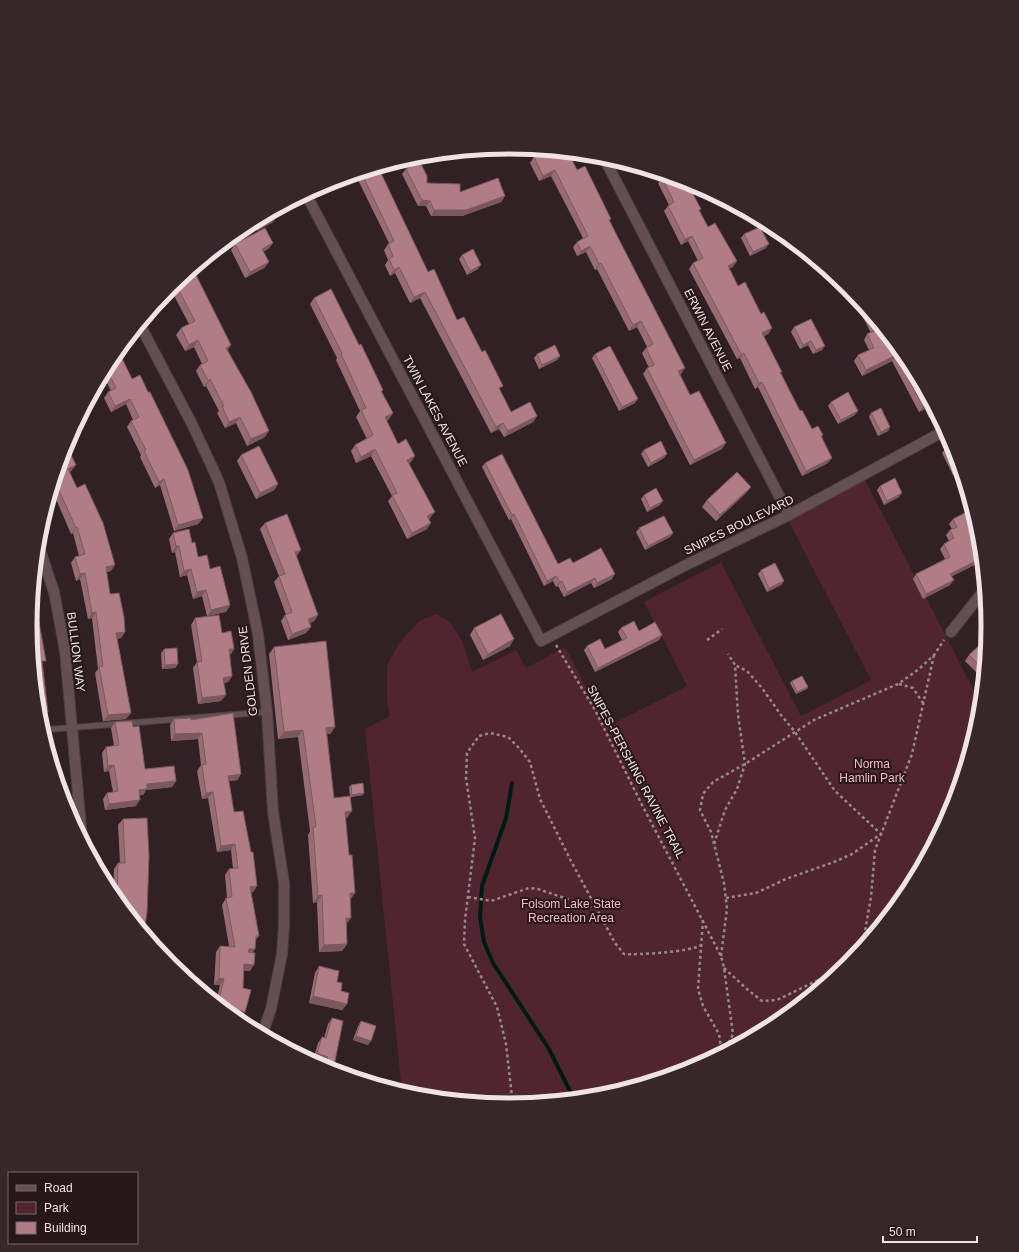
<svg xmlns="http://www.w3.org/2000/svg" width="1019" height="1252" font-family="Arial,sans-serif">
	<style>
		.green { fill: #50252f }
		.lines { fill: none; stroke-linecap: round; stroke-linejoin: round }
		.stream { stroke: #001b15; stroke-width: 4 }
		.service-casing { stroke: #4c3e41; stroke-width: 7 }
		.minor-casing { stroke: #4c3e41; stroke-width: 12 }
		.path { stroke: #97898c; stroke-width: 2.5; stroke-dasharray: 3 3; stroke-linecap: butt }
		.service { stroke: #645054; stroke-width: 5 }
		.minor { stroke: #645054; stroke-width: 10 }
		.wall { fill: #976c74 }
		.shaded-wall { fill: #7b585e }
		.building { fill: #b07d87; stroke: #7b585e }
		.labels { text-anchor: middle; stroke-width: 4; stroke-linejoin: round; paint-order: stroke }
		.street-label { font-size: 12px; fill: #efe3e5; stroke: #27171a }
		.park-label { font-size: 12px; fill: #fabac6; stroke: #27171a }
		.rim { fill: none; stroke: #efe3e5; stroke-width: 5 }
	</style>
	<rect width="100%" height="100%" fill="#312024"/>
	<path class="green" d="M865 480 981 704 980 720 952 810 908 893 848 965 776 1025 693 1069 603 1096 509 1105 416 1096 402 1092 365 729 390 716 387 703V665L400 642 419 621 436 614 450 622 462 640 472 672 516 650 526 668 565 647 607 727 687 686 644 602 721 562 801 716 871 680 788 520Z"/>
	<g class="lines">
		<path class="stream" d="M512 783 506 818 482 886 480 917 484 942 493 963 549 1049 574 1099"/>
		<g class="service-casing">
			<path id="service" d="M42 730 267 712"/>
		</g>
		<g class="minor-casing">
			<g id="minor">
				<path d="M441 153 442 154"/>
				<path d="M603 156 789 515"/>
				<path d="M306 194 541 641 684 566 789 515 946 430"/>
				<path d="M140 325 192 424 219 482 242 558 258 634 267 712 273 812 284 883V925L282 954 271 1009 262 1035"/>
				<path d="M38 544 54 592 65 651 82 838"/>
				<path d="M951 632 985 589"/>
			</g>
		</g>
		<g class="path">
			<path d="M707 640 722 629"/>
			<path d="M556 645 595 710 641 803 721 956 724 968 733 1034 724 1053"/>
			<path d="M899 684 913 688 923 703"/>
			<path d="M714 844 711 832 700 810 703 794 713 782 745 764 814 720 898 684 919 669 934 655 944 640"/>
			<path d="M468 897 491 901 529 888 538 889 597 909"/>
			<path d="M726 898 756 893 786 879 834 862 852 854 881 834 835 791 795 732 781 715 762 688 747 671 735 665"/>
			<path d="M703 920 698 989 703 1006 719 1034 722 1054"/>
			<path d="M858 953 864 937 871 897 875 850 912 754 934 655"/>
			<path d="M721 956 727 909 724 883 714 844 725 810 737 789 745 764 738 715 735 665 728 654"/>
			<path d="M724 968 748 990 762 1001 777 1000 843 968 853 960"/>
			<path d="M513 1105 506 1044 497 1007 464 944 465 920 475 838 466 778 467 753 479 736 490 733 508 737 519 748 530 762 540 799 571 861 615 943 624 954C637 955 691 952 701 945"/>
		</g>
		<use href="#service" class="service"/>
		<use href="#minor" class="minor"/>
	</g>
	<g class="wall">
		<path d="M534 157 577 170 610 221 681 374H680L690 395 722 449 690 465 643 374 647 368H649L642 353 646 348 647 347 637 327 629 331 597 269 595 270 586 252 577 256 573 247 577 242 583 238 551 176 539 181 530 163Z"/>
		<path d="M378 167 428 272 500 391 511 412 537 416 533 422 504 437 499 429 491 433 420 298 410 303 395 273 390 276 385 265 388 260 384 250 389 243 355 174Z"/>
		<path d="M406 169 427 183 460 192 505 196 501 202 462 216H431L426 206H418L402 174Z"/>
		<path d="M662 178 699 212 708 227 733 267 729 268 738 286 761 314 772 328 768 334 764 336 781 373 800 411 812 429 823 435 822 437 828 463 802 476 758 387 755 389 740 358 737 359 689 269 693 263 698 261 688 241 681 245 664 211 668 206 669 205 658 183Z"/>
		<path d="M274 211 277 216 273 222 257 231 252 222Z"/>
		<path d="M757 217 764 221 760 223Z"/>
		<path d="M744 234 766 248 750 256 741 238Z"/>
		<path d="M273 243 268 249 263 252 269 262 264 268 245 278 231 250 235 244Z"/>
		<path d="M462 255 478 269 467 275 459 259Z"/>
		<path d="M189 272 228 350 265 437 247 446 236 423 225 428 217 413 219 411 206 386 204 387 196 371 200 365 202 364 194 347 185 351 176 335 181 328 189 324 170 288Z"/>
		<path d="M853 292 908 360 937 414 929 418 925 409 919 412 892 361 862 376 854 361 858 355 869 350 864 340 867 334 871 333 856 304 858 302Z"/>
		<path d="M314 298 359 345 383 390 382 392 393 413 388 420 386 421 398 444 411 462 409 463 430 518 429 519 427 529 407 539 388 501 392 496 371 456 356 463 351 451 355 445 367 439 356 417 360 411 336 360 337 358 310 304Z"/>
		<path d="M794 327 822 350 813 354 808 345 800 349 791 332Z"/>
		<path d="M126 349 122 355H120L203 518 198 524 174 531 160 485 155 488 140 457 141 455 127 427 131 421 133 420 126 404 111 412 104 398 108 392 111 391 103 375 111 359Z"/>
		<path d="M537 354 560 356 557 360 539 369 534 358Z"/>
		<path d="M595 354 635 403 619 411 592 358Z"/>
		<path d="M831 402 855 415 838 424 828 406Z"/>
		<path d="M871 413 890 427 888 431 878 436 869 417Z"/>
		<path d="M66 445 76 465 71 471 70 472 111 571 106 572 110 594 125 632 121 638 117 639 131 713 126 719 103 721 95 673 98 669 92 618 88 619 80 579 76 581 71 563 75 557 79 556 73 533 71 534 53 492 51 493Z"/>
		<path d="M945 449 961 471 953 475 942 453Z"/>
		<path d="M644 450 664 458 648 467 641 454Z"/>
		<path d="M241 455 278 484 274 490 256 499 237 461Z"/>
		<path d="M485 463 558 564 573 563 612 579 594 588 591 583 564 597 558 586 556 587 553 581 544 586 511 519 509 520 482 467Z"/>
		<path d="M880 486 899 497 884 505 877 490Z"/>
		<path d="M751 487 746 493 716 521 702 507 707 500Z"/>
		<path d="M644 495 660 505 647 512 641 499Z"/>
		<path d="M972 506 980 533 971 537 982 558 978 563 952 576 950 585 923 599 913 579 916 574 945 559 940 549 944 544 949 541 946 535 950 530 952 529 949 524 953 519 972 509 971 507Z"/>
		<path d="M265 523 301 550 296 556 318 615 314 621 310 623 311 627 306 633 288 640 281 621 285 615H286L274 582 279 576 260 529Z"/>
		<path d="M639 528 673 533 670 537 645 550 636 532Z"/>
		<path d="M173 533 192 543 198 557 210 569 230 605 226 612 207 616 202 596 193 599 187 575 180 577 175 552 172 553 169 539Z"/>
		<path d="M761 570 784 581 781 585 767 592 758 574Z"/>
		<path d="M195 618 222 633 234 649 230 655 232 676 228 682 224 683 221 701 198 704 193 668 197 662 191 625Z"/>
		<path d="M474 628 510 646 483 660 470 635Z"/>
		<path d="M621 628 662 635 659 640 595 672 584 650 587 646 605 649 622 640 618 632Z"/>
		<path d="M988 641 984 680 965 661 969 655Z"/>
		<path d="M274 647 335 727 330 734H327L334 798 350 796 349 787 351 785 363 795 351 797 347 818H345L349 855 355 893 350 899 347 924V944L342 951 319 952 317 902 313 903 308 835 310 831 298 737 278 739 269 654Z"/>
		<path d="M164 649 178 664 175 668 162 669 161 653Z"/>
		<path d="M792 681 808 687 807 689 796 694 790 683Z"/>
		<path d="M174 719 191 720 241 774 237 780 229 781 234 812 257 886 253 892H251L259 936 255 940V949L252 953 250 971H244L241 1018 236 1016V1019L216 1002 220 985H214L216 952 220 946H229L222 905 226 898H227L225 875 229 869H233L231 850 217 852 208 798 202 799 197 771 201 765 198 739 171 741 170 725Z"/>
		<path d="M115 722 133 727 145 769 176 781 172 787 146 790 143 795H140L136 806 105 810 103 799 107 793 113 792 109 771 104 772 102 753 106 747 114 746 111 728Z"/>
		<path d="M123 819 144 933 113 895 114 869 118 863H120L118 825Z"/>
		<path d="M319 966 337 982 347 1004 342 1010 309 1003 315 973Z"/>
		<path d="M332 1018 343 1021 326 1069 322 1067 324 1063 313 1060 318 1043 322 1037 324 1038 328 1024Z"/>
		<path d="M361 1021 368 1045 353 1040 358 1026Z"/>
	</g>
	<g class="shaded-wall">
		<path d="M555 170 551 176 539 181 543 176Z"/>
		<path d="M505 196 501 202 462 216H431L434 210Z"/>
		<path d="M422 200 430 201 426 206H418Z"/>
		<path d="M277 216 273 222 257 231 261 225Z"/>
		<path d="M692 236 688 241 681 245 685 239Z"/>
		<path d="M273 243 268 249 257 255 262 249Z"/>
		<path d="M769 244 766 248 750 256 753 252Z"/>
		<path d="M590 246 586 252 577 256 581 251Z"/>
		<path d="M737 261 733 267 724 271 728 266Z"/>
		<path d="M269 262 264 268 245 278 250 272Z"/>
		<path d="M601 263 597 269 595 270 599 264Z"/>
		<path d="M481 265 478 269 467 275 470 271Z"/>
		<path d="M399 267 395 273 390 276 394 270Z"/>
		<path d="M425 292 420 298 410 303 414 297Z"/>
		<path d="M641 321 637 327 629 331 633 325Z"/>
		<path d="M772 328 768 334 759 339 762 333Z"/>
		<path d="M198 340 194 347 185 351 189 345Z"/>
		<path d="M811 341 808 345 800 349 803 345Z"/>
		<path d="M231 345 227 351 226 348Z"/>
		<path d="M825 346 822 350 813 354 816 350Z"/>
		<path d="M126 349 122 355 115 358 119 352Z"/>
		<path d="M744 353 740 358 737 359 741 354Z"/>
		<path d="M896 355 892 361 862 376 866 370Z"/>
		<path d="M560 356 557 360 539 369 542 365Z"/>
		<path d="M685 368 681 374 674 377 678 371Z"/>
		<path d="M210 379 206 386 204 387 208 381Z"/>
		<path d="M762 382 758 387 755 389 759 383Z"/>
		<path d="M130 399 126 404 111 412 115 406Z"/>
		<path d="M638 399 635 403 619 411 622 407Z"/>
		<path d="M929 404 925 409 919 412 923 407Z"/>
		<path d="M858 411 855 415 838 424 841 420Z"/>
		<path d="M936 411 937 414 929 418 933 412Z"/>
		<path d="M393 413 388 420 380 424 385 417Z"/>
		<path d="M537 416 533 422 504 437 508 431Z"/>
		<path d="M240 417 236 423 225 428 229 422Z"/>
		<path d="M503 423 499 429 491 433 496 427Z"/>
		<path d="M890 427 888 431 878 436 881 432Z"/>
		<path d="M269 431 265 437 247 446 251 439Z"/>
		<path d="M726 443 722 449 690 465 694 460Z"/>
		<path d="M375 449 371 456 356 463 361 457Z"/>
		<path d="M667 454 664 458 648 467 651 463Z"/>
		<path d="M415 456 411 462 403 466 407 460Z"/>
		<path d="M832 458 828 463 802 476 806 471Z"/>
		<path d="M76 465 71 471 64 475 68 469Z"/>
		<path d="M960 469 961 471 953 475 956 471Z"/>
		<path d="M164 479 160 485 155 488 159 482Z"/>
		<path d="M278 484 274 490 256 499 260 493Z"/>
		<path d="M57 486 53 492 51 493 53 488Z"/>
		<path d="M751 487 746 493 716 521 720 515Z"/>
		<path d="M902 493 899 497 884 505 887 501Z"/>
		<path d="M663 501 660 505 647 512 650 508Z"/>
		<path d="M435 512 430 518 423 522 427 516Z"/>
		<path d="M514 514 511 519 509 520 512 515Z"/>
		<path d="M203 518 198 524 174 531 178 525Z"/>
		<path d="M431 523 427 529 407 539 412 533Z"/>
		<path d="M77 527 73 533 71 534 76 528Z"/>
		<path d="M979 530 980 533 966 538 970 533Z"/>
		<path d="M673 533 670 537 645 550 648 546Z"/>
		<path d="M176 546H179L175 552 172 553Z"/>
		<path d="M301 550 297 556 290 558 295 552Z"/>
		<path d="M982 558 978 563 947 579 950 574Z"/>
		<path d="M115 565 111 571 101 573 106 567Z"/>
		<path d="M191 569 187 575 180 577 184 571Z"/>
		<path d="M85 573 80 579 76 581 80 574Z"/>
		<path d="M615 574 612 579 594 588 597 583Z"/>
		<path d="M556 576 553 581 544 586 547 581Z"/>
		<path d="M595 578 591 583 564 597 567 592Z"/>
		<path d="M954 580 950 585 923 599 926 594Z"/>
		<path d="M562 581 558 586 556 587 560 582Z"/>
		<path d="M784 581 781 585 767 592 769 588Z"/>
		<path d="M206 590 202 596 193 599 197 592Z"/>
		<path d="M230 605 226 612 207 616 211 610Z"/>
		<path d="M96 612 92 618 88 619 92 613Z"/>
		<path d="M318 615 314 621 304 625 308 619Z"/>
		<path d="M311 627 306 633 288 640 292 634Z"/>
		<path d="M125 632 121 638 112 639 116 633Z"/>
		<path d="M662 635 659 640 595 672 598 668Z"/>
		<path d="M514 639 510 646 483 660 488 654Z"/>
		<path d="M229 649H234L230 655Z"/>
		<path d="M178 664 175 668 162 669 165 665Z"/>
		<path d="M232 676 228 682 219 684 223 678Z"/>
		<path d="M808 687 807 689 796 694 797 692Z"/>
		<path d="M226 695 221 701 198 704 202 698Z"/>
		<path d="M48 712 44 718H39V713Z"/>
		<path d="M131 713 126 719 103 721 108 715Z"/>
		<path d="M335 727 330 734 321 735 326 728Z"/>
		<path d="M303 730 298 737 278 739 284 732Z"/>
		<path d="M202 733 198 739 171 741 175 734Z"/>
		<path d="M114 765 109 771 104 772 108 766Z"/>
		<path d="M241 774 237 780 224 782 228 776Z"/>
		<path d="M176 781 172 787 146 790 143 795 135 796 139 790 147 784Z"/>
		<path d="M213 792 208 798 202 799 206 793Z"/>
		<path d="M364 793 363 795 350 797 352 795Z"/>
		<path d="M140 800 136 806 105 810 109 804Z"/>
		<path d="M352 811 347 818 340 819 345 812Z"/>
		<path d="M235 844 231 850 217 852 221 846Z"/>
		<path d="M257 886 253 892 246 893 250 887Z"/>
		<path d="M350 893H355L350 900Z"/>
		<path d="M322 895 317 902 313 903 318 896Z"/>
		<path d="M117 899 124 900 121 904Z"/>
		<path d="M346 918H351L346 925Z"/>
		<path d="M347 944 342 951 319 952 324 945Z"/>
		<path d="M249 949H255L251 955H244Z"/>
		<path d="M244 964 254 965 250 971H240Z"/>
		<path d="M219 978 224 979 220 985H214Z"/>
		<path d="M313 996 347 1004 342 1010 309 1003Z"/>
		<path d="M238 1010 245 1012 241 1018 234 1016Z"/>
		<path d="M356 1036 371 1041 368 1045 353 1040Z"/>
		<path d="M317 1053 328 1057 324 1063 313 1060Z"/>
	</g>
	<g class="building">
		<path d="M548 150 568 152 577 170 585 166 611 219 609 220 685 368 678 371 690 395 699 391 726 443 694 460 647 368 654 365 646 348 653 344 641 321 633 325 601 263 599 264 590 246 581 251 577 242 588 236 555 170 543 176 534 157Z"/>
		<path d="M420 162 427 176V183L460 184V192L498 178 505 196 466 210H434L430 201 422 200 406 169Z"/>
		<path d="M378 167 428 272 434 269 457 320 464 317 482 352 485 350 503 386 499 388 511 412 530 402 537 416 508 431 503 423 496 427 425 292 414 297 399 267 394 270 389 259 393 256 388 244 394 241 361 172Z"/>
		<path d="M667 175 686 181 701 209 699 210 708 227 715 223 737 261 728 266 738 286 745 282 761 314 764 312 772 328 762 333 782 372H780L800 411 802 410 812 429 818 426 823 435 821 436 832 458 806 471 762 382 759 383 744 353 741 354 693 263 703 258 692 236 685 239 668 206 674 202 662 178Z"/>
		<path d="M274 211 277 216 261 225 258 219Z"/>
		<path d="M760 227 769 244 753 252 744 234Z"/>
		<path d="M265 228 273 243 262 249 269 262 250 272 235 244Z"/>
		<path d="M473 249 481 265 470 271 462 255Z"/>
		<path d="M194 271 231 345 226 348 251 392 269 431 251 439 240 417 229 422 222 406H224L210 379 208 381 200 365 208 361 198 340 189 345 181 328 195 321 175 283 189 272 190 273Z"/>
		<path d="M331 289 359 345 361 344 383 390 381 391 393 413 385 417 398 444 406 439 415 456 407 460 435 512 427 516 431 523 412 533 392 495 397 493 375 449 361 457 355 445 373 435 361 410 366 408 341 354 342 353 314 298Z"/>
		<path d="M864 305 908 360 936 411 933 412 929 404 923 407 896 355 866 370 858 355 874 348 867 334 876 330Z"/>
		<path d="M811 319 825 346 816 350 811 341 803 345 794 327Z"/>
		<path d="M123 344 126 349 119 352 132 379 140 375 148 392H150L188 470 203 518 178 525 164 479 159 482 144 451 146 450 131 421 139 417 130 399 115 406 108 392 116 388 106 368 111 359Z"/>
		<path d="M555 345 560 356 542 365 537 354Z"/>
		<path d="M610 346 638 399 622 407 595 354Z"/>
		<path d="M848 392 858 411 841 420 831 402Z"/>
		<path d="M881 408 890 427 881 432 871 413Z"/>
		<path d="M661 441 667 454 651 463 644 450Z"/>
		<path d="M66 445 76 465 68 469 77 488 85 484 103 523 115 565 106 567 110 594 119 593 124 617 125 632 116 633 131 713 108 715 99 667 103 666 96 612 92 613 85 573 80 574 75 557 85 554 77 527 76 528 57 486 53 488Z"/>
		<path d="M953 445 960 469 956 471 945 449Z"/>
		<path d="M259 446 278 484 260 493 241 455Z"/>
		<path d="M502 454 558 564 570 558 573 563 601 548 615 574 597 583 595 578 567 592 562 581 560 582 556 576 547 581 514 514 512 515 485 463Z"/>
		<path d="M737 472 751 487 720 515 707 500Z"/>
		<path d="M895 478 902 493 887 501 880 486Z"/>
		<path d="M656 488 663 501 650 508 644 495Z"/>
		<path d="M973 509 979 530 970 533 982 558 950 574 954 580 926 594 916 574 950 557 944 544 954 538 950 530 957 527 953 519Z"/>
		<path d="M287 514 301 550 295 552 318 615 308 619 311 627 292 634 285 615 292 612 279 576 285 574 265 523Z"/>
		<path d="M664 516 673 533 648 546 639 528Z"/>
		<path d="M189 529 192 543 195 542 198 557 207 555 210 569 220 566 230 605 211 610 206 590 197 592 191 569 184 571 179 546H176L173 533Z"/>
		<path d="M775 563 784 581 769 588 761 570Z"/>
		<path d="M32 609 36 623 39 622 46 661H42L48 712 39 713 30 626Z"/>
		<path d="M501 614 514 639 488 654 474 628Z"/>
		<path d="M219 615 222 633 231 631 234 649H229L232 676 223 678 226 695 202 698 197 662 202 661 195 618Z"/>
		<path d="M634 621 639 631 655 622 662 635 598 668 587 646 600 639 605 649 627 638 621 628Z"/>
		<path d="M986 639 988 641 985 671 969 655Z"/>
		<path d="M326 641 335 727 326 728 334 798 350 796 352 811 345 812 349 855H352L355 893H350L351 918H346L347 944 324 945 322 895 318 896 313 827H316L303 730 284 732 274 647Z"/>
		<path d="M177 648 178 664 165 665 164 649Z"/>
		<path d="M802 676 808 687 797 692 792 681Z"/>
		<path d="M233 713 241 774 228 776 234 812 243 811 251 852H253L257 886 250 887 259 936H256L255 949H249L248 952 255 953 254 965 244 964 243 988 251 990 245 1012 238 1010 236 1019 218 1004 224 979 219 978 220 946 235 947 226 898 232 897 229 869 238 868 235 844 221 846 213 792 206 793 202 765 206 764 202 733 175 734 174 719 191 718V720Z"/>
		<path d="M132 721 133 727 139 726 145 769 174 766 176 781 147 784V789L139 790 140 800 109 804 107 793 118 791 114 765 108 766 106 747 119 745 115 722Z"/>
		<path d="M50 755H53L56 771H55Z"/>
		<path d="M363 783 364 793 352 795 351 785Z"/>
		<path d="M147 818 149 856 147 912 144 933 123 907 124 900 117 899 118 863H125L123 819Z"/>
		<path d="M319 966 339 971 337 982 342 983 341 991 349 993 347 1004 313 996Z"/>
		<path d="M332 1018 343 1021 333 1071 323 1068 328 1057 317 1053 322 1037 326 1038Z"/>
		<path d="M361 1021 376 1026 371 1041 356 1036Z"/>
	</g>
	<g class="labels">
		<g class="street-label">
			<text transform="translate(708 330) rotate(63)" y="4">ERWIN AVENUE</text>
			<text transform="translate(435 411) rotate(62)" y="4">TWIN LAKES AVENUE</text>
			<text transform="translate(739 525) rotate(-26)" y="4">SNIPES BOULEVARD</text>
			<text transform="translate(76 652) rotate(83)" y="4">BULLION WAY</text>
			<text transform="translate(248 671) rotate(-97)" y="4">GOLDEN DRIVE</text>
			<text transform="translate(636 772) rotate(62)" y="4">SNIPES-PERSHING RAVINE TRAIL</text>
		</g>
		<g class="park-label">
			<text x="872" y="768">Norma<tspan x="872" dy="14">Hamlin Park</tspan></text>
			<text x="571" y="908">Folsom Lake State<tspan x="571" dy="14">Recreation Area</tspan></text>
		</g>
	</g>
	<path d="M0 0H1019V1252H0ZM37 626a472 472 0 1 1 944 0a472 472 0 1 1-944 0Z" fill="#37272a" fill-rule="evenodd"/>
	<path class="rim" d="M37 626a472 472 0 1 1 944 0a472 472 0 1 1-944 0Z"/>
	<rect x="8" y="1172" width="130" height="72" fill="#27171a" stroke="#77696b"/>
	<rect x="16" y="1185" width="20" height="6" fill="#645054" stroke="#77696b"/>
	<text x="44" y="1192" font-size="12" fill="#efe3e5">Road</text>
	<rect x="16" y="1202" width="20" height="12" fill="#50252f" stroke="#77696b"/>
	<text x="44" y="1212" font-size="12" fill="#efe3e5">Park</text>
	<rect x="16" y="1222" width="20" height="12" fill="#b07d87" stroke="#77696b"/>
	<text x="44" y="1232" font-size="12" fill="#efe3e5">Building</text>
	<path d="M883 1236v6h94v-6" fill="none" stroke="#efe3e5" stroke-width="2"/>
	<text x="889" y="1236" font-size="12" fill="#efe3e5" stroke="#27171a" stroke-width="3" paint-order="stroke">50 m</text>
</svg>
